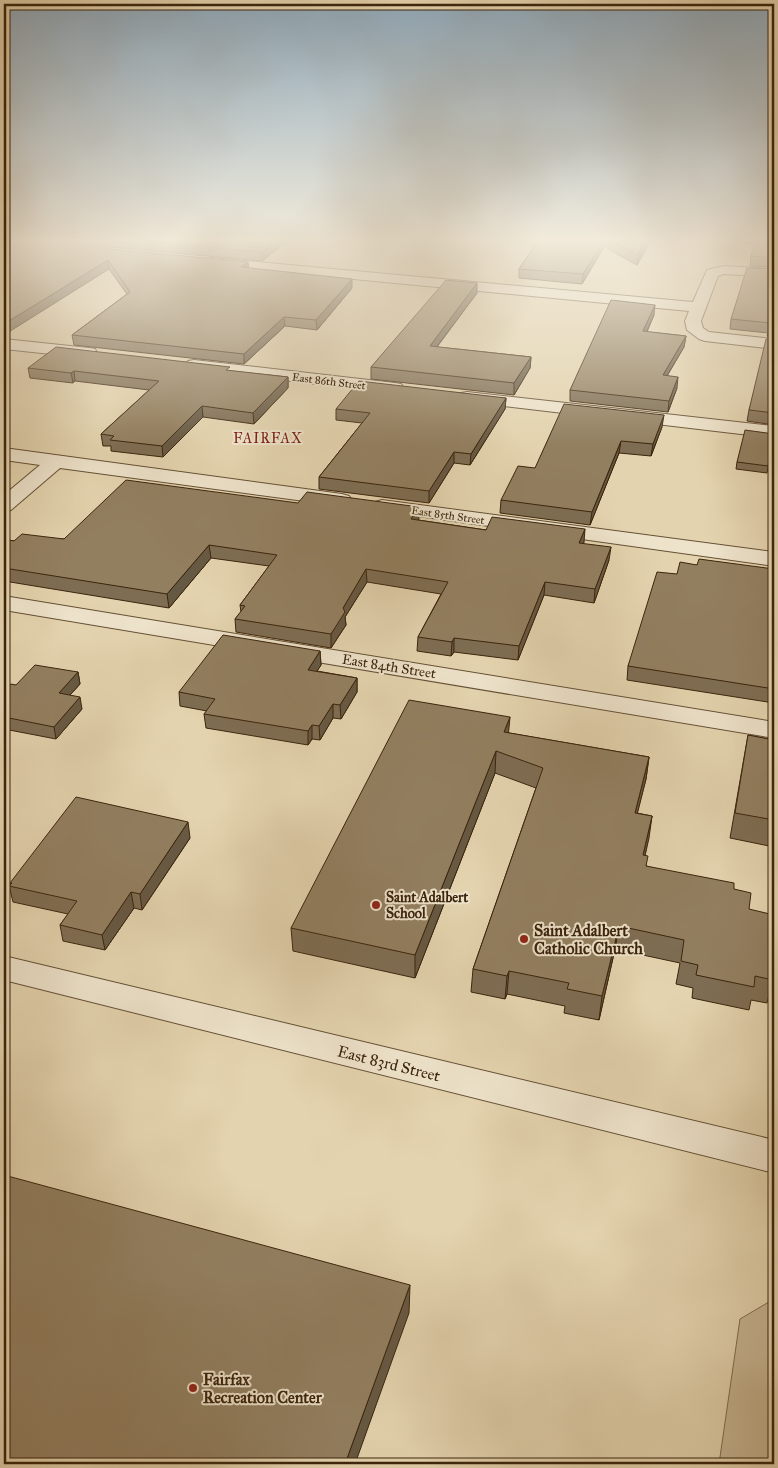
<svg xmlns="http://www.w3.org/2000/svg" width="778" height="1468" font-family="'IM FELL Great Primer',serif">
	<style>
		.green { fill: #c6b592; stroke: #806c4f }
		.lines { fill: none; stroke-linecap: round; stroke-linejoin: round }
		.minor-casing { stroke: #655034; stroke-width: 2 }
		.minor { fill: #ede2ca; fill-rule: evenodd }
		.wall { fill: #7e6d53; stroke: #3b240c }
		.shaded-wall { fill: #665943; stroke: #3b240c }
		.building { fill: #927f60; stroke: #3b240c }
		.poi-dot { fill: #8f2418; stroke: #ede2ca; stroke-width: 2 }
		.labels { text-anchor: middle; stroke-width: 4; stroke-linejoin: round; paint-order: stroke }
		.far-street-label { font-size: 11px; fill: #3b240c; stroke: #ede2ca }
		.far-quarter-label { font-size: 14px; letter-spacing: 1px; fill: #7a1f14; stroke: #ede2ca }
		.street-label { font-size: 14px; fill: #3b240c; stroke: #ede2ca }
		.poi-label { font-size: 14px; font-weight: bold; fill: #3b240c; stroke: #ede2ca; text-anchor: start }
		.near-poi-label { font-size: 16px; font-weight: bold; fill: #3b240c; stroke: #ede2ca; text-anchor: start }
		.near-street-label { font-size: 16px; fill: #3b240c; stroke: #ede2ca }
	</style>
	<rect width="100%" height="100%" fill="#e3d3ae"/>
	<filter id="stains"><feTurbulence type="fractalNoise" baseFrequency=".004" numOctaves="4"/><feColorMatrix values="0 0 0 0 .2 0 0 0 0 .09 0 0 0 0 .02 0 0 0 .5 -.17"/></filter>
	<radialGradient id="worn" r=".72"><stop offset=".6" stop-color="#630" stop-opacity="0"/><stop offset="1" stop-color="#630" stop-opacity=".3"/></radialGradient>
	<path class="green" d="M774 1299V1464H719L740 1319Z"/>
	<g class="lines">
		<g class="minor-casing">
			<g id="minor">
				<path d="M212 258 693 302 707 270 724 266 774 269V277L724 274 718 276 701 321 703 328 709 332 774 339V349L705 341 699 339 687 330 685 321 689 311 207 265 205 262 207 259Z"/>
				<path d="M4 339 89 348 95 349 97 353 95 357 89 358 4 349Z"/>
				<path d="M194 360 395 383 401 384 404 388 401 392 395 393 188 369 185 365 188 361Z"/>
				<path d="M467 392 774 426V438L461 401 458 397 461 393Z"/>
				<path d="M4 448 342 494 349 496 352 500 349 504 342 506 60 468 11 510 4 512V495L40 465 4 460Z"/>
				<path d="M382 500 774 552V566L375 510 371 506 375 502Z"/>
				<path d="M4 596 774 722V738L4 610Z"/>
				<path d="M4 956 774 1140V1173L4 980Z"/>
			</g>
		</g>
		<use href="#minor" class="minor"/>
	</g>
	<g class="wall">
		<path d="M4 239 249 268 352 288 317 330 285 326 244 364 74 345 72 335 127 294 109 269Z"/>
		<path d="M22 239H290L262 261Z"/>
		<path d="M539 239H652L637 265 604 247 582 284 519 278V269Z"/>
		<path d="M730 239H774V268V267L750 266 751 256 755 244 730 242Z"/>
		<path d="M774 269V338L767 336 768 333 730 329 731 319Z"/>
		<path d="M477 293 437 347 531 357 530 368 514 395 371 379V367Z"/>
		<path d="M654 315 647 332 686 336 684 347 667 376 677 388 668 412 570 401V390Z"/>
		<path d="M774 340V425L747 421 749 410Z"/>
		<path d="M28 368 230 371 288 377V388L254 424 203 417 163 457 111 451V446H103L101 434 149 390 75 381 73 383 30 378Z"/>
		<path d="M506 398 505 409 470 465 454 463 429 503 319 489V477L362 423 336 420V409Z"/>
		<path d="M662 427 651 456 619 453 590 525 500 513 501 500 535 468Z"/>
		<path d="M774 434 767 473 736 469 737 462Z"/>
		<path d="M419 519 418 520 486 530 584 542 583 544 609 560 594 603 544 595 518 660 454 652 451 656 417 651 418 637 441 594 367 582 345 617 346 625 331 648 236 632 235 619 241 612 240 605 269 566 211 558 169 608 4 581V539L14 541 64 539Z"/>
		<path d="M697 565 774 569V566V703L627 680 628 666 677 574Z"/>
		<path d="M320 651 321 665 317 671 357 678V692L341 719 333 718 320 740 312 739 308 745 206 728 204 714 207 711 180 706 179 692Z"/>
		<path d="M78 672 80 684 70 695 82 709 56 739 4 729V692L16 685Z"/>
		<path d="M509 733 649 757 646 779 637 813 652 816 645 855 646 866 734 889 749 909 773 980 767 1003 751 1000 749 1010 692 998 693 988 676 984 680 963 615 949 599 1020 564 1013 565 1006 507 994 505 999 471 992 473 969 536 788 495 773 415 978 293 951 291 928Z"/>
		<path d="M748 735 774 740V847L730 838Z"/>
		<path d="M190 838 142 910 134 908 105 950 63 941 60 925 68 914 13 902 9 886 10 885V883Z"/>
	</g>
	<g class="shaded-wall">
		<path d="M279 239H290L262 261V252Z"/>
		<path d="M605 239 604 247 582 284 583 274Z"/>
		<path d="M647 239H652L637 265 638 255Z"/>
		<path d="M108 260 109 269 4 335V324Z"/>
		<path d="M248 262 249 271 241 267Z"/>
		<path d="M352 279V288L317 330 316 320Z"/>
		<path d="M477 283V293L429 357 430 346Z"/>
		<path d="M655 305 654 315 642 342 643 331Z"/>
		<path d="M284 317 285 326 244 364V354Z"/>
		<path d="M686 336 684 347 661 386 663 375Z"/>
		<path d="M531 357 530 368 514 395V383Z"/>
		<path d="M74 371 75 381 73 383 71 373Z"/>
		<path d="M288 377V388L254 424 253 413Z"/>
		<path d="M678 377 677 388 668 412 669 401Z"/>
		<path d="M506 398 505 409 470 465 471 454Z"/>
		<path d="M202 406 203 417 163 457 162 446Z"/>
		<path d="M664 415 662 427 651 456 653 444Z"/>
		<path d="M621 441 619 453 590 525 592 512Z"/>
		<path d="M454 452V463L429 503V491Z"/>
		<path d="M419 507V519L411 532V519Z"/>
		<path d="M585 529 584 542 578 556 579 543Z"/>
		<path d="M209 545 211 558 169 608 167 594Z"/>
		<path d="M611 547 609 560 594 603 595 589Z"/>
		<path d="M366 569 367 582 345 617 346 625 331 648V634L343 608Z"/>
		<path d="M545 582 544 595 518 660 519 646Z"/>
		<path d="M454 638V652L451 656 452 642Z"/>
		<path d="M320 651 321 665 309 683 308 670Z"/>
		<path d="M78 672 80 684 61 705 59 693Z"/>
		<path d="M357 678V692L341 719 340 705Z"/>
		<path d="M80 697 82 709 56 739 54 727Z"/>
		<path d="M333 704V718L320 740 319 726Z"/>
		<path d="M510 717 508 738 502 753 504 732Z"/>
		<path d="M312 725V739L308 745V731Z"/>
		<path d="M496 751 495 773 415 978V955Z"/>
		<path d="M649 757 646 779 632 835 635 813Z"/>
		<path d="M652 816 649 838 640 878 643 855Z"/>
		<path d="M188 822 190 838 142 910 140 894Z"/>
		<path d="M131 892 134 908 105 950 102 935Z"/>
		<path d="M619 926 615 949 599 1020 602 996Z"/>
		<path d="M509 971 507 994 505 999 507 976Z"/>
		<path d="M410 1285 409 1313 355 1464H345Z"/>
	</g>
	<g class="building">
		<path d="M4 239 248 262 241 267 352 279 316 320 284 317 244 354 72 335 130 292 108 260 4 324Z"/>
		<path d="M118 239H279L262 252Z"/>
		<path d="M539 239H605L583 274 519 269Z"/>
		<path d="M607 239H647L638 255Z"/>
		<path d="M756 239H774V258L751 256Z"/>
		<path d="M747 268 774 269V327L769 326 770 323 731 319Z"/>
		<path d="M446 280 477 283 430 346 531 357 514 383 371 367Z"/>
		<path d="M611 300 655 305 643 331 686 336 663 375 678 377 669 401 570 390Z"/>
		<path d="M766 339 774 340V413L749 410Z"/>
		<path d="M56 347 230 367 226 370 288 377 253 413 202 406 162 446 110 440 114 436 101 434 159 381 74 371 71 373 28 368Z"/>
		<path d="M359 381 506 398 471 454 454 452 429 491 319 477 370 413 336 409Z"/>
		<path d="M564 404 664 415 653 444 621 441 592 512 501 500 518 466 535 468Z"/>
		<path d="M745 430 774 434 768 466 737 462Z"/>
		<path d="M126 480 298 503 307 492 419 507 411 519 486 530 492 517 585 529 579 543 611 547 595 589 545 582 519 646 454 638 452 642 418 637 448 582 366 569 343 608 345 612 331 634 235 619 245 606 240 605 277 555 209 545 167 594 4 568V539L14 541 22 534 64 539Z"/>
		<path d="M699 559 774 569V566V689L628 666 657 572 677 574 680 562 697 565Z"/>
		<path d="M223 635 320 651 308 670 357 678 340 705 333 704 319 726 312 725 308 731 204 714 215 699 179 692Z"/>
		<path d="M35 665 78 672 59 693 80 697 54 727 4 717V692L11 684 16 685Z"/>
		<path d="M409 700 510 717 504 732 649 757 635 813 652 816 643 855 648 856 646 866 734 883V889L751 893 749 909 774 915V965L773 980 755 976 754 987 696 975 698 965 681 961 684 940 619 926 602 996 567 989 569 983 509 971 507 976 473 969 543 768 496 751 415 955 291 928Z"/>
		<path d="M748 735 774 740V820L735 813Z"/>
		<path d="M76 797 188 822 140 894 131 892 102 935 60 925 77 901 9 886 12 883H10Z"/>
		<path d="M4 1175 410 1285 345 1464H4Z"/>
	</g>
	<linearGradient id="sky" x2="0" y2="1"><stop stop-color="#8fa9bb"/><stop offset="0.54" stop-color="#f2ebdb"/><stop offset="1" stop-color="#f2ebdb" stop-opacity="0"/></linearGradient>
	<rect width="778" height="445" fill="url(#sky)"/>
	<g class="poi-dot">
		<circle cx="376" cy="905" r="5"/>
		<circle cx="524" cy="939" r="5"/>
		<circle cx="193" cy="1388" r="5"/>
	</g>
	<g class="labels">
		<g class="far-street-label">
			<text transform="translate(329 381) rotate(7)" y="4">East 86th Street</text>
			<text transform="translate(448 515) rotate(8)" y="4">East 85th Street</text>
		</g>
		<g class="far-quarter-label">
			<text x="268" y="443">FAIRFAX</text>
		</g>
		<g class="street-label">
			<text transform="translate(389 666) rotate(9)" y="5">East 84th Street</text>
		</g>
		<g class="poi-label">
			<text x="386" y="902">Saint Adalbert<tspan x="386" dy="16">School</tspan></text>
		</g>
		<g class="near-poi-label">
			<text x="534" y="936">Saint Adalbert<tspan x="534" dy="18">Catholic Church</tspan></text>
			<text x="203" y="1385">Fairfax<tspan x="203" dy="18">Recreation Center</tspan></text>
		</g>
		<g class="near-street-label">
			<text transform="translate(389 1063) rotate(14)" y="6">East 83rd Street</text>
		</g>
	</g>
	<rect width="778" height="1468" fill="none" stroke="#e3d3ae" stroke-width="20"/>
	<rect x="5" y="5" width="768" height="1458" fill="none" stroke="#3b240c" stroke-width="2.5"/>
	<rect x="10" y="10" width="758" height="1448" fill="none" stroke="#3b240c"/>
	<rect width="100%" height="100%" filter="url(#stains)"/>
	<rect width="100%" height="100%" fill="url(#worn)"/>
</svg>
